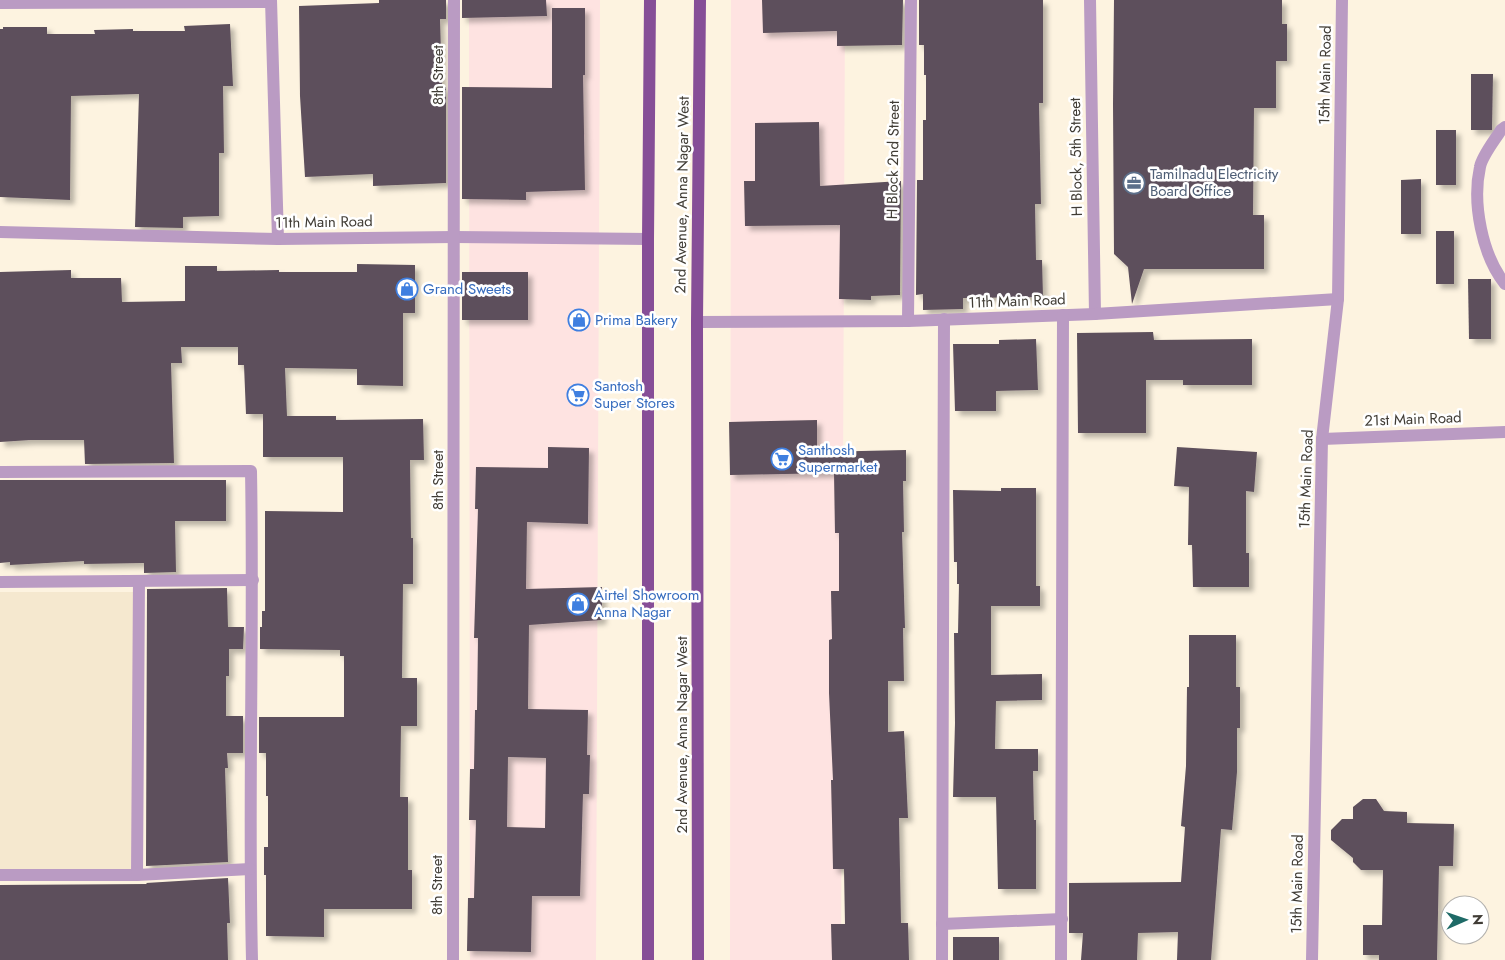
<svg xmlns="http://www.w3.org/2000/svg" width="1505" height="960" font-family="Jost,sans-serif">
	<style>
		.commercial { fill: #fee3e1 }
		.built { fill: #f5e8cf }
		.building { fill: #5d4f5b; fill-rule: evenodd; filter: url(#shadow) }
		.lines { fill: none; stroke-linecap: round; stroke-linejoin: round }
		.minor { stroke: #ba9bc3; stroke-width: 12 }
		.major { stroke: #864e97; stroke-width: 12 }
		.labels { text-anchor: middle; stroke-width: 5; stroke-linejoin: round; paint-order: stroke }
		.street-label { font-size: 15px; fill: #403c35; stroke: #fff }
		.service-label { font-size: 15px; fill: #4e5e75; stroke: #fff; text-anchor: start }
		.shop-label { font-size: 15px; fill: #366cbe; stroke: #fff; text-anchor: start }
	</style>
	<defs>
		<filter id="shadow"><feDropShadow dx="4.5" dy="4.5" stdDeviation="2.5" flood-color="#0004"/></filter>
	</defs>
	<rect width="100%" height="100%" fill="#fdf3e0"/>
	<g class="commercial">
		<path d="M469 0H600L596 960H470Z"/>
		<path d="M731 0H845L841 960H730Z"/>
	</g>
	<path class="built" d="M0 592H134L132 869H0Z"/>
	<g class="building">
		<path d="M379 0H446V19H440L442 87H446V183L373 186V174L305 177 300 96 299 6 379 3Z"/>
		<path d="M462 0H546L547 16 462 18Z"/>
		<path d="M762 0H903L902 45 837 46V31L763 33Z"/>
		<path d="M919 0H1043V103H1039L1041 204H1035L1036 260H1042L1043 297 963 298V309L923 310V294L916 295 917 180H923V120H926V75H924V45H919Z"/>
		<path d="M1114 0H1282V24H1287V61H1276V108H1254L1253 215H1264V269H1144L1132 304 1128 267 1114 254 1113 104Z"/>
		<path d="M552 8H585V75H583L585 190 526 192V200L462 199V87L552 88Z"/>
		<path d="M230 24 233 86H223L224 153H219V216L183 217V228L135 227 139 94 71 96 70 200 0 197V29H3V27H47V34H95L94 30 133 29V31H185L184 26Z"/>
		<path d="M1471 74H1493L1492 130H1471Z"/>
		<path d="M819 122 820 186 901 181 900 295 871 296V300L839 299 840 225 745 226 744 181H755V123Z"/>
		<rect x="1436" y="130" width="20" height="55"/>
		<path d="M1421 179V234H1401V180Z"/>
		<rect x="1436" y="231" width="18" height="53"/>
		<path d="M357 264 415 265V313H403V386L357 385V369L285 368 287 416H336V420L423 419 424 460H410L411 538H413V584H403L402 678H417V726H401L400 797H408V870H412V909H324V937L266 936V875H264V847H268V796H266V753H259V717H344V656H340V650L260 649V627H262V611H265V511L343 512V457H263V414H246L244 365H238V347H181L182 363H171L174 463 85 464 84 440H30L0 442V272L71 270V278H121L122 302 185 301V266H217V271L279 270V272H357Z"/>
		<rect x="462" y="272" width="66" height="48"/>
		<path d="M1468 279H1491V339H1469Z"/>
		<path d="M1153 332 1154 340 1252 339V385H1183V380H1146V433H1078L1077 333Z"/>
		<path d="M1036 339 1038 390 996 391V411H955L953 344H999V340Z"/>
		<path d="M817 420V452L906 450V481H903L904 532H902L905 628H903L904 681H888V732L904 731 908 818H899L901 923H908L909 960H832L831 924H845L844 869H833L832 820 831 780H833L829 693V640L832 639 831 591H839V533H835L834 473 730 475 729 422Z"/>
		<path d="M548 447 589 448 588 524 527 522 526 589 602 587V620L529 625 528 709 588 710 587 755H590L589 794H583L580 896H532L531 952 467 951 468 898H474L476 820H469L470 769H474L475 710H477L478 638H474L478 509H475L476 467 548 468ZM508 757 546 758 545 828 507 827Z"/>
		<path d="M1177 447 1257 452 1254 492 1246 491V553H1249V587H1193L1192 545H1188L1189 487 1174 486Z"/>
		<path d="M0 480H226V521H175L176 572 144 573V563L84 564V561L10 565V562L0 563Z"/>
		<path d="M1001 488H1036V586H1040V606H991V675L1042 674V700L996 701 995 749H1038V771H1033L1034 820H1036V889H998L996 797H953L955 723 954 633H958L959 584H957V562H954L953 490 1001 491Z"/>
		<path d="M227 588 228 627H244L243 649H229V676H226V716H243V753H227L228 768H225L228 862 146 866 147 589Z"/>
		<path d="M1189 635H1236V687H1240V728H1237V772L1232 830 1221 829 1211 960H1177L1178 932 1138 933 1137 960H1081L1083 933H1069V883L1181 882 1185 827 1181 826 1186 766 1187 687H1189Z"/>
		<path d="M1363 799H1376L1384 811 1407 812V823L1454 824 1453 866H1439L1437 960H1379V955H1363V925H1382L1383 870H1361L1353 862V858L1331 840V830L1342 819H1353V807Z"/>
		<path d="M228 878 230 923H227L228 960H0V885L147 884 146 883Z"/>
		<rect x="953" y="937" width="46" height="23"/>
	</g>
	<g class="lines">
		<g class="minor">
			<path d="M271 0 278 239"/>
			<path d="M1090 0 1095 314"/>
			<path d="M0 3 271 2"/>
			<path d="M1505 127 1501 130C1495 140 1482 156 1480 167 1472 203 1482 255 1505 284"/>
			<path d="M0 232 278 239 454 237 648 239"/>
			<path d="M908 321 911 0"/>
			<path d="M697 322 908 321 1095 314 1338 299"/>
			<path d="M1322 439 1505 432"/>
			<path d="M0 472 251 471C254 634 248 797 252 960"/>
			<path d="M0 582 253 580"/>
			<path d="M0 875H137L250 869"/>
			<path d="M137 875 139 581"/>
			<path d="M942 924 1062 919"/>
			<path d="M453 960 454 0"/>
			<path d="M942 960 944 319"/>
			<path d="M1061 960 1063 315"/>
			<path d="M1312 960 1322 439 1338 299 1342 0"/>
		</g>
		<g class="major">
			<path d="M648 960V239L650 0"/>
			<path d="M698 960 697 322 700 0"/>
		</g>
	</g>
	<defs>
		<g id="office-ring" transform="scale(1.125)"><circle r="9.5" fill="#fff" stroke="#5c6f8a" stroke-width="1.5"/><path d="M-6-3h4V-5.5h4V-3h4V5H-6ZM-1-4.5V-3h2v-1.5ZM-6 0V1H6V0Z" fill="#5c6f8a"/></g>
		<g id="shop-ring" transform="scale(1.125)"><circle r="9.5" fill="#fff" stroke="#3f7fe0" stroke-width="1.5"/><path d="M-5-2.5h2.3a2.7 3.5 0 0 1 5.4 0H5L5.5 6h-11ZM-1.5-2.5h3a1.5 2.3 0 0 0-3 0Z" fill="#3f7fe0"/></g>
		<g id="supermarket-ring" transform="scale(1.125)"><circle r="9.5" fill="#fff" stroke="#3f7fe0" stroke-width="1.5"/><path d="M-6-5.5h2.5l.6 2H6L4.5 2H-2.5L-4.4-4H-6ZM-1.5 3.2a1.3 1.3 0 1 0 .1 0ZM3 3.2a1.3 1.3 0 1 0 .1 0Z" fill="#3f7fe0"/></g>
	</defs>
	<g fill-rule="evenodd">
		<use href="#office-ring" x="1134" y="183"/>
		<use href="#shop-ring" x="407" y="289"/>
		<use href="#shop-ring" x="579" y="320"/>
		<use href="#supermarket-ring" x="578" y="395"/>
		<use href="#supermarket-ring" x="782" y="459"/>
		<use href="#shop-ring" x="578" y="604"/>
	</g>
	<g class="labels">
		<g class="street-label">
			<text transform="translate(438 75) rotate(-90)" y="5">8th Street</text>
			<text transform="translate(1325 75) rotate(-89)" y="5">15th Main Road</text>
			<text transform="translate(1076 157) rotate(-91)" y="5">H Block, 5th Street</text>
			<text transform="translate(893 160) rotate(-89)" y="5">H Block 2nd Street</text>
			<text transform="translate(682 195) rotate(-89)" y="5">2nd Avenue, Anna Nagar West</text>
			<text transform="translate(324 222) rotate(-1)" y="5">11th Main Road</text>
			<text transform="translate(1017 301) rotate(-2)" y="5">11th Main Road</text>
			<text transform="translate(1413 419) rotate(-2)" y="5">21st Main Road</text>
			<text transform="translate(1306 479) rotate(-88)" y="5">15th Main Road</text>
			<text transform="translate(438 480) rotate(-90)" y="5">8th Street</text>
			<text transform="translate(682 735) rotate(-90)" y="5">2nd Avenue, Anna Nagar West</text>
			<text transform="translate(1297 884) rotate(-89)" y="5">15th Main Road</text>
			<text transform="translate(437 885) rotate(-90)" y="5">8th Street</text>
		</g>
		<g class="service-label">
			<text x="1150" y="179">Tamilnadu Electricity<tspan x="1150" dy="17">Board Office</tspan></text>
		</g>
		<g class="shop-label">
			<text x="423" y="294">Grand Sweets</text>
			<text x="595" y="325">Prima Bakery</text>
			<text x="594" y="391">Santosh<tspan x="594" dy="17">Super Stores</tspan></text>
			<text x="798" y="455">Santhosh<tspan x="798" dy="17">Supermarket</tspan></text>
			<text x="594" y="600">Airtel Showroom<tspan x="594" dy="17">Anna Nagar</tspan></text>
		</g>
	</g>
	<g transform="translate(1465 920) rotate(88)"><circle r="24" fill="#ffffff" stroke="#b3b1ae"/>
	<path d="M0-4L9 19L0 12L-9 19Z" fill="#1e6a67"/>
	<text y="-8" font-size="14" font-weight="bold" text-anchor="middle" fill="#403c35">N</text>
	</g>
</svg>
